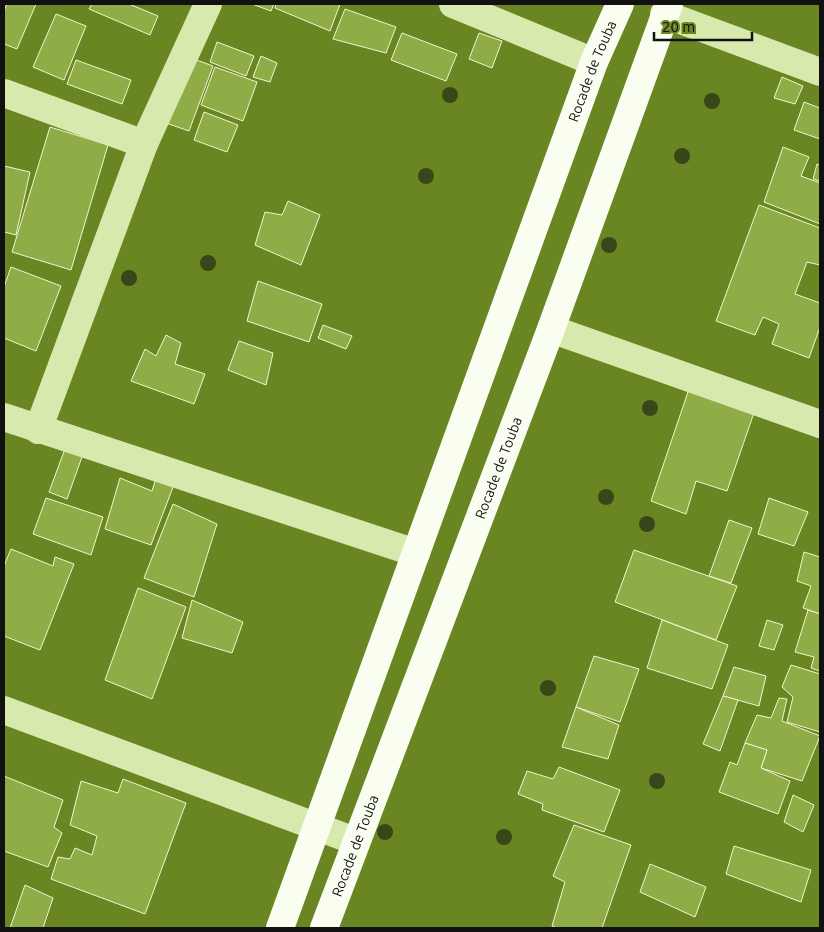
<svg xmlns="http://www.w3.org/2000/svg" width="824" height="932" font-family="Ubuntu,sans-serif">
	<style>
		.building { fill: #8fac47; stroke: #edf7d2 }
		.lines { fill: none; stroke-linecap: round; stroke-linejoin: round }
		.minor { stroke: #d8e9ae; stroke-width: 28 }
		.major { stroke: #f9fef1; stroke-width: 28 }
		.tree { fill: #394619 }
		.labels { text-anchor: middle; stroke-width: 5; stroke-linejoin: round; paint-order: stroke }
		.street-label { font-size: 14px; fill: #111; stroke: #698623 }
	</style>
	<rect width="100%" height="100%" fill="#698623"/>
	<g class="building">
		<path d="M7 4H36L17 49 4 44V11Z"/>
		<path d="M92 4H129L158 16 150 35 89 9Z"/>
		<path d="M252 4H274L271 11Z"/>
		<path d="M276 4H340L330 31 275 8Z"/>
		<path d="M345 9 396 27 386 53 333 39Z"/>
		<path d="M56 14 86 26 64 80 33 67Z"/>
		<path d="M402 33 457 54 446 81 391 60Z"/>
		<path d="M479 33 502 41 492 68 469 59Z"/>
		<path d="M217 42 254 56 246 76 210 62Z"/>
		<path d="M261 56 277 63 270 82 253 77Z"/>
		<path d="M191 58 213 66 189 131 166 123Z"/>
		<path d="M76 60 131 80 122 104 67 84Z"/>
		<path d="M215 67 257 82 243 121 201 105Z"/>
		<path d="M782 77 803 86 795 104 774 98Z"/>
		<path d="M804 102 820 108V139L794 130Z"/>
		<path d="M204 112 238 125 227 152 194 140Z"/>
		<path d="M50 127 108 145 71 270 12 252Z"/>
		<path d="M783 147 809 157 801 176 820 183V224L764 202Z"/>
		<path d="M817 164 820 165V181L813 179Z"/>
		<path d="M4 166 30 172 16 235 4 232Z"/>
		<path d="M288 201 320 215 301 265 255 245 265 212 282 215Z"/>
		<path d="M759 205 820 228V265L807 262 795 294 820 303V327L809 358 772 344 779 324 763 317 755 335 716 321Z"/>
		<path d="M11 267 61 286 36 351 4 338V287Z"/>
		<path d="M258 281 322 304 309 342 247 321Z"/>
		<path d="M323 325 352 336 346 349 318 338Z"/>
		<path d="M166 335 181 343 175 364 205 374 194 404 131 381 145 349 156 356Z"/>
		<path d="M239 341 273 353 266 385 228 370Z"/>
		<path d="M691 383 757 404 727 491 696 481 686 514 651 501Z"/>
		<path d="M66 446 83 454 67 499 49 492Z"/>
		<path d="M157 475 175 482 151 545 105 529 120 478 152 491Z"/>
		<path d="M46 498 103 517 91 555 33 534Z"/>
		<path d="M769 498 808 512 794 546 758 534Z"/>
		<path d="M173 504 217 524 194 597 144 578Z"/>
		<path d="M729 520 752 528 731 583 709 576Z"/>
		<path d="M11 549 53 566 55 557 74 564 40 650 4 636V566Z"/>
		<path d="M634 550 737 586 716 640 615 602Z"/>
		<path d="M804 552 820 557V614L803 608 811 586 797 581Z"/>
		<path d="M138 588 186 607 152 699 105 680Z"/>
		<path d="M192 600 243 622 232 653 182 638Z"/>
		<path d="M808 610 820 614V671L811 668 814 657 795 652Z"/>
		<path d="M662 620 728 645 712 689 647 668Z"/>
		<path d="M767 620 783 625 774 650 759 646Z"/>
		<path d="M594 656 639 669 620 722 576 707Z"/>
		<path d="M791 665 820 674V732L787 722 793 697 782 687Z"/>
		<path d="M734 667 766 676 759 706 723 696Z"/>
		<path d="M723 696 738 700 720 751 703 744Z"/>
		<path d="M779 698 787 699 782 721 820 736 802 781 761 768 767 750 745 743 757 715 771 718Z"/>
		<path d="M576 707 619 725 608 759 562 747Z"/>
		<path d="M745 743 767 750 761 768 790 781 778 814 719 792 730 762 737 765Z"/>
		<path d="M559 767 620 790 604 832 542 810 543 804 518 794 527 771 553 779Z"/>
		<path d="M4 776 63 800 54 827 62 833 48 867 4 851Z"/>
		<path d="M123 779 186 803 145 914 51 879 58 857 70 859 75 848 92 855 97 836 70 825 81 781 118 793Z"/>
		<path d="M793 795 814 805 803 832 784 822Z"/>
		<path d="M574 825 631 845 602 928H557L552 926 565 882 553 876Z"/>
		<path d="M734 846 811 870 801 902 726 874Z"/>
		<path d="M650 864 706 887 695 917 640 892Z"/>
		<path d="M25 885 53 898 43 928H10Z"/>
	</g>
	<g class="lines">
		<g class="minor">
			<path d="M453 4 594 62"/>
			<path d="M664 14 820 72"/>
			<path d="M4 93 144 144"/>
			<path d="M551 329 820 424"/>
			<path d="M4 417 416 553"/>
			<path d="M38 430 144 144 208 4"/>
			<path d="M4 710 355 841"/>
		</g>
		<g class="major">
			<path id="s1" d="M280 928 594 62 620 4"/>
			<path id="s2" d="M324 928 551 329 669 4"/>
		</g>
	</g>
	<g class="tree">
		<circle cx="450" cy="95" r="8"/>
		<circle cx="712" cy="101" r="8"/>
		<circle cx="682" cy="156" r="8"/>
		<circle cx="426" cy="176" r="8"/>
		<circle cx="609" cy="245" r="8"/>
		<circle cx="208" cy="263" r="8"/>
		<circle cx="129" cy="278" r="8"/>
		<circle cx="650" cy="408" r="8"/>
		<circle cx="606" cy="497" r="8"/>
		<circle cx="647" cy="524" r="8"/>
		<circle cx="548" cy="688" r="8"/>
		<circle cx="657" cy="781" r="8"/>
		<circle cx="385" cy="832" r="8"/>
		<circle cx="504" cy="837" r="8"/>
	</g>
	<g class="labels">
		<g class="street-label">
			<text dy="5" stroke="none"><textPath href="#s1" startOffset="912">Rocade de Touba</textPath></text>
			<text dy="5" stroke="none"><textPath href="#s2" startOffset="492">Rocade de Touba</textPath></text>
			<text dy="5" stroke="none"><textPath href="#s2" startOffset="88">Rocade de Touba</textPath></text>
		</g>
	</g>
	<rect width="824" height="932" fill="none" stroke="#111111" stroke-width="10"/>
	<path d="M654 32v8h98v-8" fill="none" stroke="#111111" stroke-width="2.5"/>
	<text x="662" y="32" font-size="15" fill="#111111" stroke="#698623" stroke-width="4" paint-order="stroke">20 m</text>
</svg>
